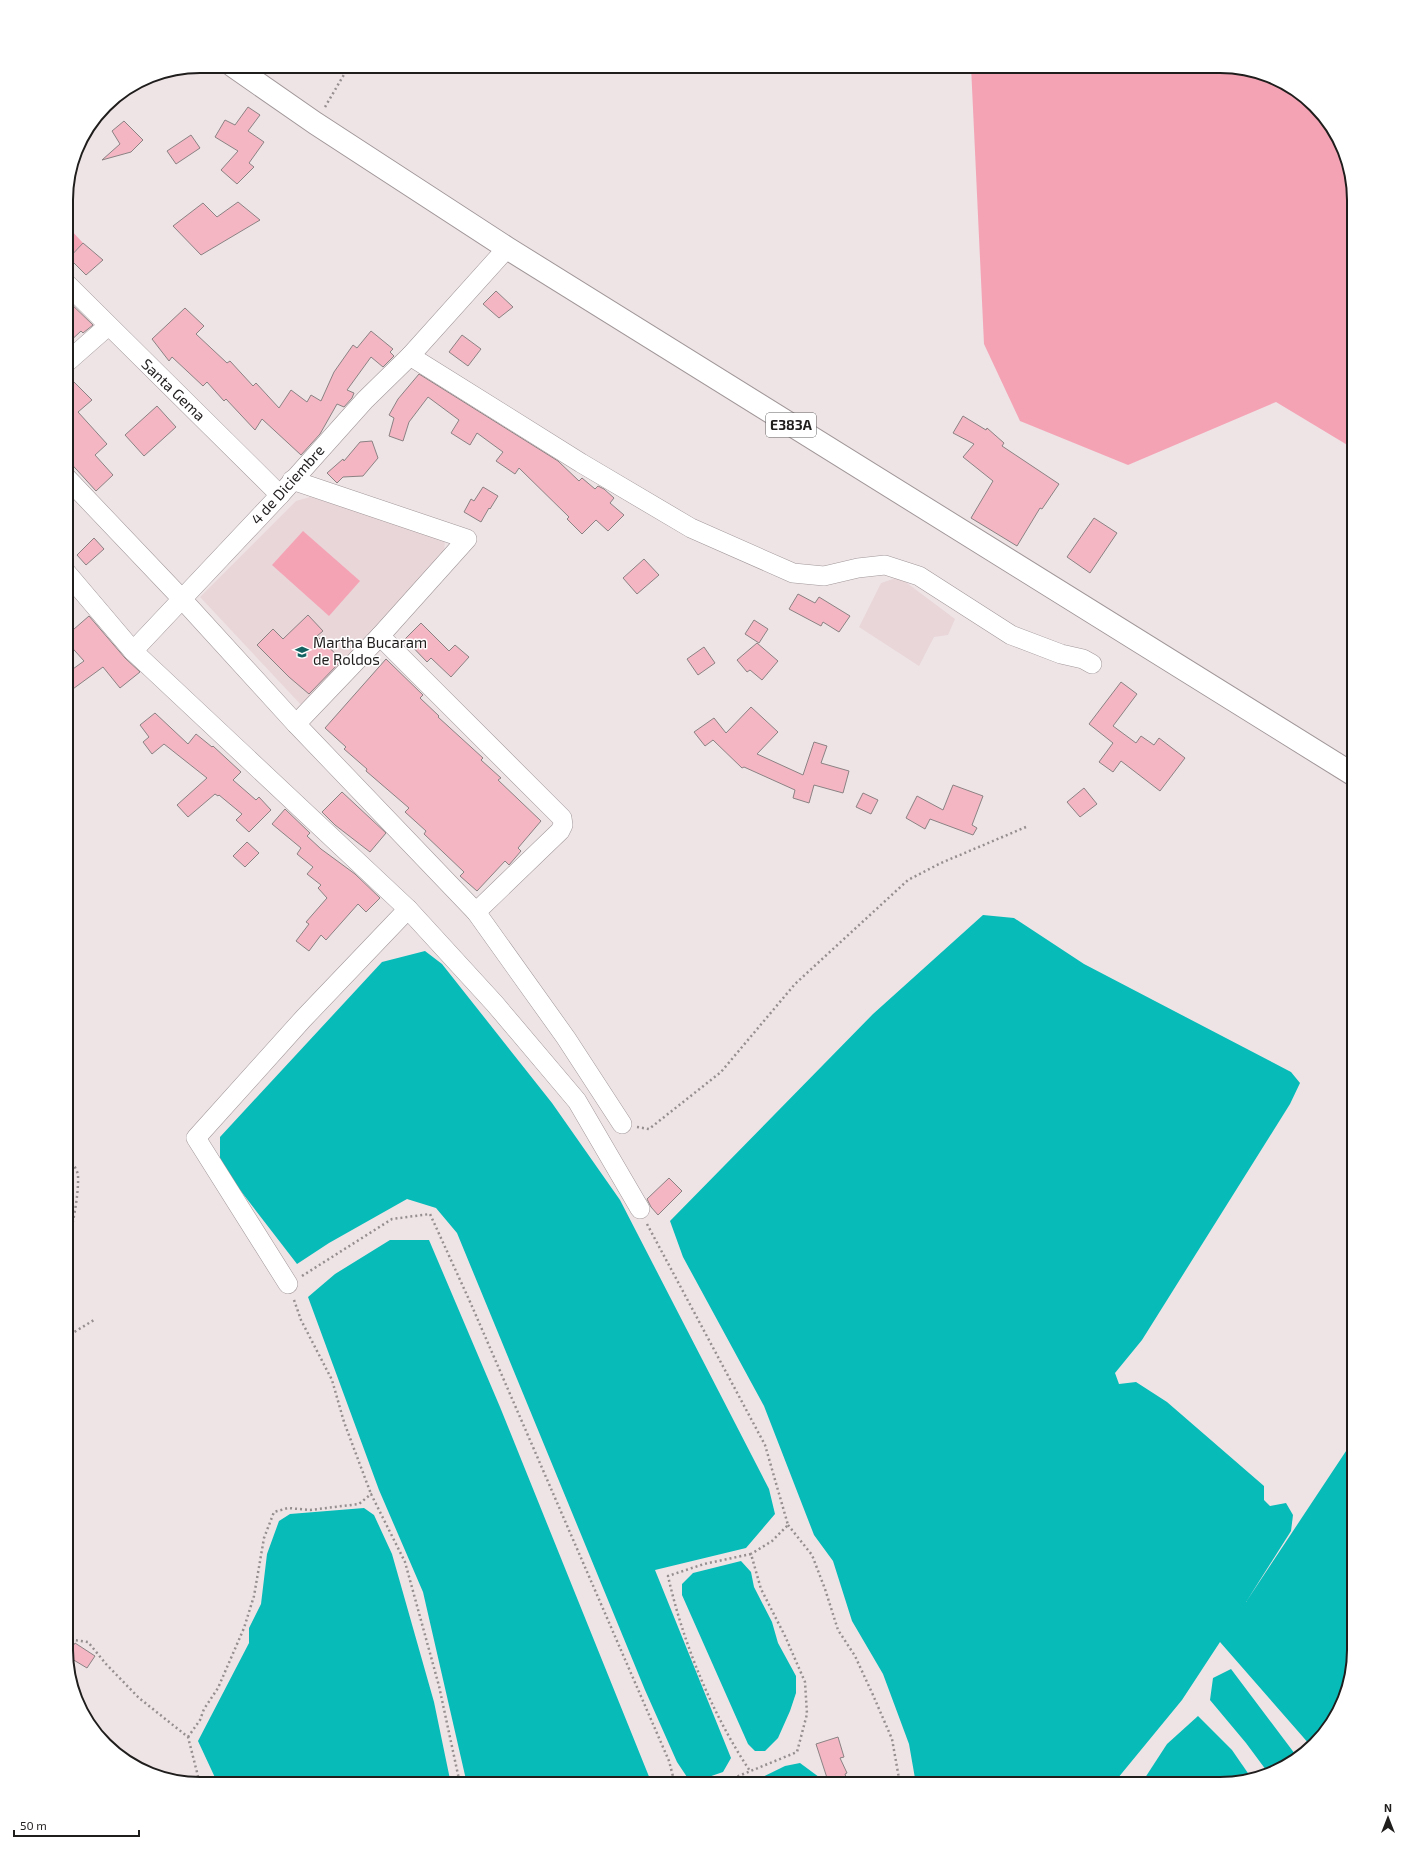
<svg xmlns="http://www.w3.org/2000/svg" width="1420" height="1850" font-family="'Exo 2',sans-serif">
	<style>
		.built { fill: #e9d6d9 }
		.green { fill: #f4a3b5 }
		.water { fill: #07bbb8 }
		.building { fill: #f4b6c3; stroke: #8b8284 }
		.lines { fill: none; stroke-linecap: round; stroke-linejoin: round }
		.minor-casing { stroke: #a19799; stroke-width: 20 }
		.major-casing { stroke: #a19799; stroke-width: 24 }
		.path { stroke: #968f90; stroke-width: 2.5; stroke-dasharray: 2 3; stroke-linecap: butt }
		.minor { stroke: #fff; stroke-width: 19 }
		.major { stroke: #fff; stroke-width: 22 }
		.labels { text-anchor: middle; stroke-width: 3; stroke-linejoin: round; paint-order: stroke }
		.shield { fill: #fff; stroke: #636161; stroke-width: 1 }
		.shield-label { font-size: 14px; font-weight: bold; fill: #201d1d }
		.street-label { font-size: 15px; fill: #201d1d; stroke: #fff }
		.poi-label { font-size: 15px; fill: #201d1d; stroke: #fff; text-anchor: start }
		.rim { fill: none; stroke: #201d1d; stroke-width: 2 }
	</style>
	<rect width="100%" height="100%" fill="#eee4e6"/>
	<g class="built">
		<path d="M310 497 439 534 445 541 444 553 303 707 200 597 296 501Z"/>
		<path d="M899 577 955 619 948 635 934 637 919 666 859 627 881 583Z"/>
	</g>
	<g class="green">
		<path d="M971 66H1228L1287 84 1331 126 1349 165 1354 200V449L1276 402 1128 465 1020 421 984 344Z"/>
		<path d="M70 229 83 243 69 258 66 255V232Z"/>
		<path d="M303 531 360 581 329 616 272 565Z"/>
	</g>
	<g class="water">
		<path d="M983 915 1014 918 1084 964 1291 1072 1300 1083 1290 1104 1142 1340 1115 1373 1119 1384 1136 1382 1167 1402 1264 1486V1500L1270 1506 1286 1503 1293 1515 1291 1531 1246 1602 1354 1439V1650L1336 1717 1310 1745 1220 1642 1182 1700 1113 1784H916L909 1744 883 1674 852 1621 833 1561 814 1535 764 1406 683 1257 670 1221 873 1014Z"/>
		<path d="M425 951 442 964 552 1103 620 1200 769 1489 775 1514 746 1548 655 1570 731 1758 723 1772 691 1783 677 1762 645 1690 457 1233 436 1208 407 1199 329 1243 297 1264 220 1164V1137L382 962Z"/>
		<path d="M390 1240H429L500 1407 652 1784H467L423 1592 379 1490 308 1297 335 1274Z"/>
		<path d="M364 1508 374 1515 392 1554 434 1702 451 1784H218L198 1741 249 1643V1628L261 1604 267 1554 279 1521 290 1514Z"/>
		<path d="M741 1561 751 1572 754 1587 772 1622 778 1643 796 1676V1693L790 1711 778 1738 765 1751H755L748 1744 682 1595V1584L693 1573Z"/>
		<path d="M1231 1669 1298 1758 1294 1761 1269 1774 1246 1743 1210 1700 1213 1678Z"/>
		<path d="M1198 1716 1232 1750 1252 1779 1220 1784H1141L1167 1744Z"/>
		<path d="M800 1763 823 1780V1784H748L785 1766Z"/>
	</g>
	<g class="building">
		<path d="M248 107 260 115 248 131 264 142 249 163 254 167 237 184 221 170 238 151 215 137 225 120 235 125Z"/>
		<path d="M124 121 143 140 131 152 102 160 120 144 112 131Z"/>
		<path d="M191 135 200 148 176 164 167 151Z"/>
		<path d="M238 202 260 220 201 255 173 226 203 203 217 217Z"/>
		<path d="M83 243 103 260 86 275 69 258Z"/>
		<path d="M496 291 513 307 499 318 483 304Z"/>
		<path d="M66 299 93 325 83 333 81 331 66 345Z"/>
		<path d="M185 308 204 326 196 334 227 363 230 361 253 386 256 383 279 408 291 390 307 402 311 395 321 401 334 372 353 345 357 348 371 331 393 349 390 352 394 356 383 367 371 357 347 390 354 393 352 398 344 407 337 404 320 434 301 455 262 419 255 430 226 399 224 401 207 382 203 386 172 357 169 361 152 339Z"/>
		<path d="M462 335 481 349 468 366 449 352Z"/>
		<path d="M66 374 92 400 78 412 107 444 95 455 113 475 96 491 66 458Z"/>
		<path d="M419 374 558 461 579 481 582 478 595 489 598 486 604 489 614 498 610 503 624 515 608 531 596 520 582 534 567 519 569 517 519 468 515 474 496 461 503 452 477 433 470 445 451 433 459 420 428 397 409 422 403 441 389 436 394 418 389 415 398 399Z"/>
		<path d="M157 406 176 427 144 456 125 435Z"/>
		<path d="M963 416 986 430 987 428 1004 443 1002 446 1059 484 1042 509 1040 508 1017 546 971 518 993 481 963 457 974 444 953 433Z"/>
		<path d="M372 441 378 458 363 476 343 477 337 483 327 473 343 459 344 461 360 442Z"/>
		<path d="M483 487 498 496 490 509 489 508 481 522 464 512 471 499 474 501Z"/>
		<path d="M1094 518 1117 533 1090 573 1067 557Z"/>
		<path d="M94 538 104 549 86 565 77 555Z"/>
		<path d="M644 559 659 575 637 594 623 578Z"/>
		<path d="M798 594 815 603 819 597 850 616 839 632 823 622 821 626 789 609Z"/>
		<path d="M308 615 323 631 317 636 342 660 309 694 289 677 257 645 273 629 283 639Z"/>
		<path d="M89 616 125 658 140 672 120 688 103 667 66 694V674L84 661 66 641V636Z"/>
		<path d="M754 620 768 629 759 643 745 634Z"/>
		<path d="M421 623 449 651 455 645 469 657 451 677 431 658 427 662 405 639Z"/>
		<path d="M757 643 778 661 762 680 750 670 747 672 737 660Z"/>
		<path d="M704 647 715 663 698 675 687 659Z"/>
		<path d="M386 659 423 695 420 698 439 716 438 717 483 758 481 760 501 778 498 780 541 821 518 848 521 851 509 865 505 861 477 891 460 876 464 872 424 834 426 831 405 812 409 808 366 771 367 769 344 749 346 747 325 728Z"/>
		<path d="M1121 682 1137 694 1113 726 1136 743 1141 736 1154 745 1159 738 1185 758 1160 791 1121 761 1113 772 1099 762 1113 743 1089 724Z"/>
		<path d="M751 707 778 732 757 754 803 775 814 742 827 746 821 763 849 771 843 793 814 785 809 803 793 798 795 790 744 767 742 768 713 740 705 746 694 732 714 718 726 733Z"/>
		<path d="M155 713 188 744 196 734 212 747 213 746 241 772 233 780 256 800 259 797 271 810 249 832 236 820 242 814 219 795 218 796 215 794 188 817 177 805 207 778 164 744 152 754 143 742 149 737 140 725Z"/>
		<path d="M953 785 983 796 972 825 977 828 973 835 930 819 925 829 906 818 917 796 943 810Z"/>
		<path d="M1084 788 1097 804 1080 817 1067 802Z"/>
		<path d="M342 792 386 833 370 852 335 825 322 812Z"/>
		<path d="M863 793 878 800 871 814 856 807Z"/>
		<path d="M285 809 310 833 307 836 321 849 355 874 380 898 366 912 358 904 326 940 321 935 309 951 296 941 309 924 306 922 327 898 318 888 321 885 307 874 313 867 297 854 301 848 272 824Z"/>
		<path d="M247 842 259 853 245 867 233 856Z"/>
		<path d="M669 1178 682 1191 658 1215 651 1207 647 1199Z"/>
		<path d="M75 1643 95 1656 87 1668 67 1656Z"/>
		<path d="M838 1737 844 1757 840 1758 847 1773 845 1774 848 1784H829L816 1744Z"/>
	</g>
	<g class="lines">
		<g class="minor-casing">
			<g id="minor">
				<path d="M66 283 280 495"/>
				<path d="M410 356 581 463 691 528 793 573 824 576 858 568 885 565 919 576 1011 635 1061 654 1083 659 1092 664"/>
				<path d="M66 363 108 326"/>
				<path d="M66 477 182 599 296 724 476 912 566 1038 622 1124"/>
				<path d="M292 480 467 539 380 636 296 724"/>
				<path d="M66 572 133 651 408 909"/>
				<path d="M380 636 562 818 563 825 560 831 476 912"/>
				<path d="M133 651 280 495 365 400 410 356 507 248"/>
				<path d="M288 1284 196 1138 303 1019 408 909 495 1004 577 1101 640 1209"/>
			</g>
		</g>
		<g class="major-casing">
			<path id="major" d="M233 66 315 123 507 248 1354 775"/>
		</g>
		<g class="path">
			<path d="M325 107 349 66"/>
			<path d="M637 1127 649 1129 721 1072 795 984 908 880 941 863 1026 827"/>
			<path d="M66 1152 70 1160"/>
			<path d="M647 1224 765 1445 788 1525 772 1541 751 1554"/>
			<path d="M66 1257C70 1231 79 1202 78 1175 77 1169 71 1160 66 1158"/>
			<path d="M302 1276 392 1219 430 1214 471 1304 669 1761 675 1784"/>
			<path d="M294 1300 301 1320 332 1380 344 1422 371 1494"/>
			<path d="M66 1337 94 1320"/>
			<path d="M788 1525 812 1555 825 1589 838 1630 855 1656 873 1695 892 1739 900 1784"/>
			<path d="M66 1639 88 1642 106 1664 139 1698 188 1737 200 1784"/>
			<path d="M188 1737 200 1720 204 1709 218 1688 244 1628 254 1596 264 1538 274 1512 288 1508 310 1510 359 1504 371 1494 405 1562 439 1686 460 1784"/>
			<path d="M719 1784 797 1752 807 1714 805 1682 785 1636 761 1589 751 1554 704 1564 668 1576C683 1643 712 1714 750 1771"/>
		</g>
		<use href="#minor" class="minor"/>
		<use href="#major" class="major"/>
	</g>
	<defs>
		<g id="school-bare" transform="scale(1.08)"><path d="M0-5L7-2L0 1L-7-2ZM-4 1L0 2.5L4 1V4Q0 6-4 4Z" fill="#146362" stroke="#fff" stroke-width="2.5" paint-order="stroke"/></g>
	</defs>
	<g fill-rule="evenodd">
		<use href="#school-bare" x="302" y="652"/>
	</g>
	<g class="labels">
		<rect class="shield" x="766" y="413" width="50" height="24" rx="3"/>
		<g class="shield-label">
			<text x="791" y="430">E383A</text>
		</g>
		<g class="street-label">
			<text transform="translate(173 390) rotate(44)" y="5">Santa Gema</text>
			<text transform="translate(288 485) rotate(-48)" y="5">4 de Diciembre</text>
		</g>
		<g class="poi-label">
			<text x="313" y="648">Martha Bucaram<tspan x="313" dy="17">de Roldos</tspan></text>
		</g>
	</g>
	<path d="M0 0H1420V1850H0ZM200 73H1220A127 127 0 0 1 1347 200V1650A127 127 0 0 1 1220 1777H200A127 127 0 0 1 73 1650V200A127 127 0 0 1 200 73Z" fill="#fff" fill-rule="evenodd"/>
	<path class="rim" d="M200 73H1220A127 127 0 0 1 1347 200V1650A127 127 0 0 1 1220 1777H200A127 127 0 0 1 73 1650V200A127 127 0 0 1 200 73Z"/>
	<g transform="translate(1388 1818)" stroke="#ffffff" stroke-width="3" paint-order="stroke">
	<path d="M0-3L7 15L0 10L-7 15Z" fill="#201d1d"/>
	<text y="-6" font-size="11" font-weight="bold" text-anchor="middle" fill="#201d1d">N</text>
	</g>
	<path d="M14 1830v6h125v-6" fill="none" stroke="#201d1d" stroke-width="2"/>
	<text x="20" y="1830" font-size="12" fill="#201d1d" stroke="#ffffff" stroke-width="3" paint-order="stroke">50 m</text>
</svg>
